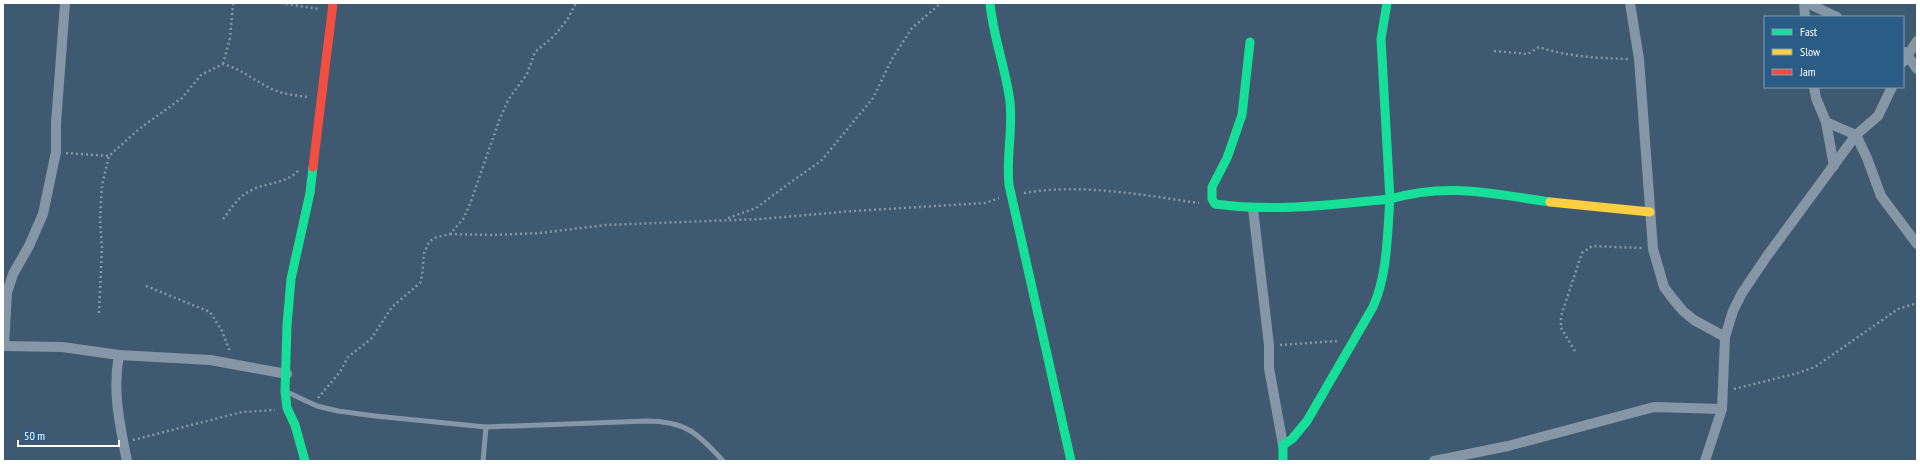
<svg xmlns="http://www.w3.org/2000/svg" width="1920" height="464" font-family="'PT Sans Narrow',sans-serif">
	<style>
		.lines { fill: none; stroke-linecap: round; stroke-linejoin: round }
		.path { stroke: #8596a6; stroke-width: 2.5; stroke-dasharray: 2 3; stroke-linecap: butt }
		.lane { stroke: #8596a6; stroke-width: 5 }
		.street { stroke: #8596a6; stroke-width: 10 }
		.fast { stroke: #16e098; stroke-width: 9 }
		.slow { stroke: #ffcf43; stroke-width: 9 }
		.jam { stroke: #f24e42; stroke-width: 9 }
	</style>
	<rect width="100%" height="100%" fill="#3f5a70"/>
	<g class="lines">
		<g class="path">
			<path d="M281 3 319 9"/>
			<path d="M1494 51 1528 54 1539 47C1568 57 1598 58 1628 59"/>
			<path d="M223 64 230 38 233 3"/>
			<path d="M66 153 109 156 139 129 182 98 201 75 223 64C243 70 250 78 268 87 280 94 294 95 307 97"/>
			<path d="M1024 193C1081 183 1142 195 1199 203"/>
			<path d="M728 218 756 208 791 182 821 161 873 98 892 59 912 28 941 3"/>
			<path d="M223 219C231 209 237 198 248 192 264 182 285 185 299 170"/>
			<path d="M450 234 493 235 540 233 606 225 760 219 853 211 985 203 999 198"/>
			<path d="M146 286 210 312 222 331 230 352"/>
			<path d="M99 313 102 247 100 220 102 185 109 156"/>
			<path d="M1280 345 1337 341"/>
			<path d="M1575 351 1561 328V316L1582 253 1592 246 1642 248"/>
			<path d="M1734 389 1798 373 1815 367 1898 309 1917 303"/>
			<path d="M318 398 340 372 348 357 371 339 392 307 420 283 422 276 424 253 429 242 434 238 450 234 463 219 470 204 499 121 508 100 527 74 535 52 554 36 567 20 576 3"/>
			<path d="M133 440 242 412 275 410"/>
		</g>
		<g class="lane">
			<path d="M287 392 317 406 338 411 375 416 486 427 646 421C685 421 698 433 723 461"/>
			<path d="M483 461 486 427"/>
		</g>
		<g class="street">
			<path d="M1630 3 1639 59 1653 249 1664 287 1673 299 1683 311 1694 320 1725 337"/>
			<path d="M1804 3 1805 17"/>
			<path d="M1807 3 1837 17"/>
			<path d="M1905 52 1917 69"/>
			<path d="M1903 62 1917 41"/>
			<path d="M1814 87 1816 98 1826 122 1856 135 1867 158 1881 196 1917 244"/>
			<path d="M1826 122 1834 166"/>
			<path d="M1253 209 1269 345V368L1283 445"/>
			<path d="M3 346 62 347 119 355 210 360 287 374"/>
			<path d="M4 346 7 293 13 274 29 246 43 214 56 152V123L65 3"/>
			<path d="M119 355C112 391 120 426 127 461"/>
			<path d="M1434 461 1508 446 1654 407 1722 409"/>
			<path d="M1705 461 1722 409 1725 337 1733 311 1742 293 1767 256 1856 135 1878 116 1892 87"/>
		</g>
		<g class="fast">
			<path d="M990 3C993 37 1006 69 1010 102 1013 130 1006 157 1009 185L1071 461"/>
			<path d="M1250 42 1242 115 1227 158 1212 187V199L1215 204C1274 212 1331 205 1390 199L1381 39 1387 3"/>
			<path d="M305 461 295 425 287 408 285 392 287 325 291 279 310 193 313 167"/>
			<path d="M1283 461V445L1292 439 1307 421 1373 307C1388 273 1387 235 1390 199 1448 182 1493 194 1550 202"/>
		</g>
		<path class="slow" d="M1550 202 1650 212"/>
		<path class="jam" d="M313 167 333 3"/>
	</g>
	<rect width="1920" height="464" fill="none" stroke="#ffffff" stroke-width="8"/>
	<rect x="1764" y="16" width="140" height="72" fill="#2a5c85" stroke="#7f9db6"/>
	<rect x="1772" y="29" width="20" height="6" fill="#16e098" stroke="#7f9db6"/>
	<text x="1800" y="36" font-size="12" fill="#ffffff">Fast</text>
	<rect x="1772" y="49" width="20" height="6" fill="#ffcf43" stroke="#7f9db6"/>
	<text x="1800" y="56" font-size="12" fill="#ffffff">Slow</text>
	<rect x="1772" y="69" width="20" height="6" fill="#f24e42" stroke="#7f9db6"/>
	<text x="1800" y="76" font-size="12" fill="#ffffff">Jam</text>
	<path d="M18 440v6h101v-6" fill="none" stroke="#ffffff" stroke-width="2"/>
	<text x="24" y="440" font-size="12" fill="#ffffff" stroke="#2a5c85" stroke-width="3" paint-order="stroke">50 m</text>
</svg>
